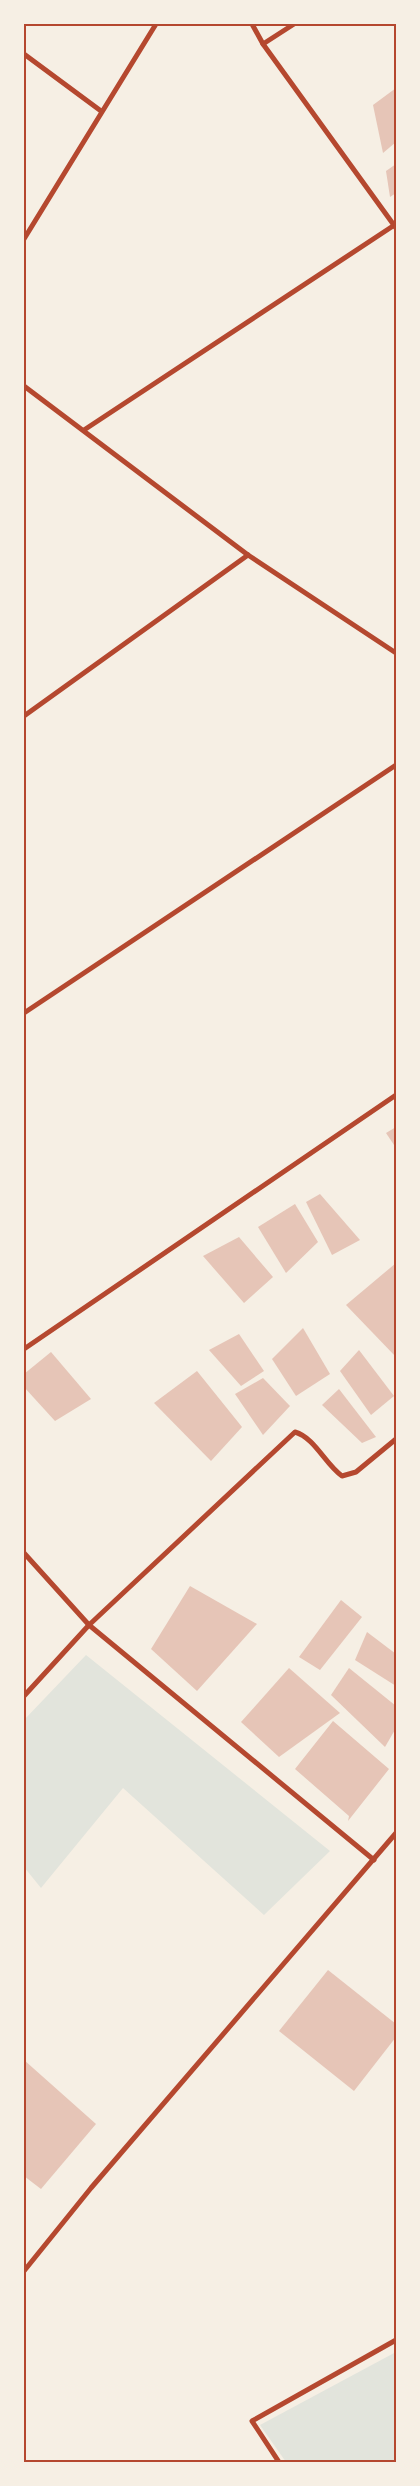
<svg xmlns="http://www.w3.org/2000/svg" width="420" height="2486" font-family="Manrope,sans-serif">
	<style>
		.green { fill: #e2e4dc }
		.building { fill: #e6c5b7 }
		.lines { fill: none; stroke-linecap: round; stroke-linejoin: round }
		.minor { stroke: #b5482f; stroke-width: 5 }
		.neatline { fill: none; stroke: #b5482f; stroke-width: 2 }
	</style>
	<rect width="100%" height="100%" fill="#f6efe4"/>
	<g class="green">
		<path d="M86 1655 330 1851 264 1915 123 1788 41 1888 24 1867V1720Z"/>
		<path d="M396 2352V2462H286L260 2425Z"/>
	</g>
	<g class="building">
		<path d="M396 88V142L383 153 373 105Z"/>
		<path d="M396 164V193L390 197 386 171Z"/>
		<path d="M396 1127V1148L386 1133Z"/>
		<path d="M320 1194 360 1240 332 1255 306 1202Z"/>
		<path d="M295 1204 318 1242 286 1273 258 1227Z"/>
		<path d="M239 1237 273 1277 244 1303 203 1256Z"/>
		<path d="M396 1263V1357L346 1305Z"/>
		<path d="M303 1328 330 1374 296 1396 272 1359Z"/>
		<path d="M239 1334 264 1371 241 1386 209 1350Z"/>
		<path d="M359 1350 394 1396 371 1415 340 1371Z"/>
		<path d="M51 1352 91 1399 55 1421 24 1387V1374Z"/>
		<path d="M197 1371 242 1427 211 1461 154 1403Z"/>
		<path d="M263 1378 290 1406 263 1435 235 1394Z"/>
		<path d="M339 1389 376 1437 362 1443 322 1405Z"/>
		<path d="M190 1586 257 1624 197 1691 151 1649Z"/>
		<path d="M341 1600 362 1617 320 1670 299 1657Z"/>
		<path d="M367 1632 396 1654V1686L355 1660Z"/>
		<path d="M289 1668 340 1713 279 1757 241 1722Z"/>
		<path d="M349 1668 396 1706V1728L385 1747 331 1695Z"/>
		<path d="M333 1721 389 1769 348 1821 349 1816 295 1769Z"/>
		<path d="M328 1970 396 2024V2037L354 2091 279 2031Z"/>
		<path d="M24 2060 96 2124 41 2189 24 2176Z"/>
	</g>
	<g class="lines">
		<g class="minor">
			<path d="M252 24 263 44 396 228"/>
			<path d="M263 44 294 24"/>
			<path d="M24 54 101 111"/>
			<path d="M24 239 156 24"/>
			<path d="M24 386 248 555 396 653"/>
			<path d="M84 430 396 224"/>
			<path d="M24 716 248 555"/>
			<path d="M24 1013 396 765"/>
			<path d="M24 1349 396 1095"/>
			<path d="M24 1553 89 1625 374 1860"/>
			<path d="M24 1696 89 1625 295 1432C315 1438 325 1464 342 1476L356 1472 396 1439"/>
			<path d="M24 2271 91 2188 396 1833"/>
			<path d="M279 2462 252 2421 396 2340"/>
		</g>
	</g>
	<rect width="420" height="2486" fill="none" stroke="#f6efe4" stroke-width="50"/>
	<rect x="25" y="25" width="370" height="2436" class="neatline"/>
</svg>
